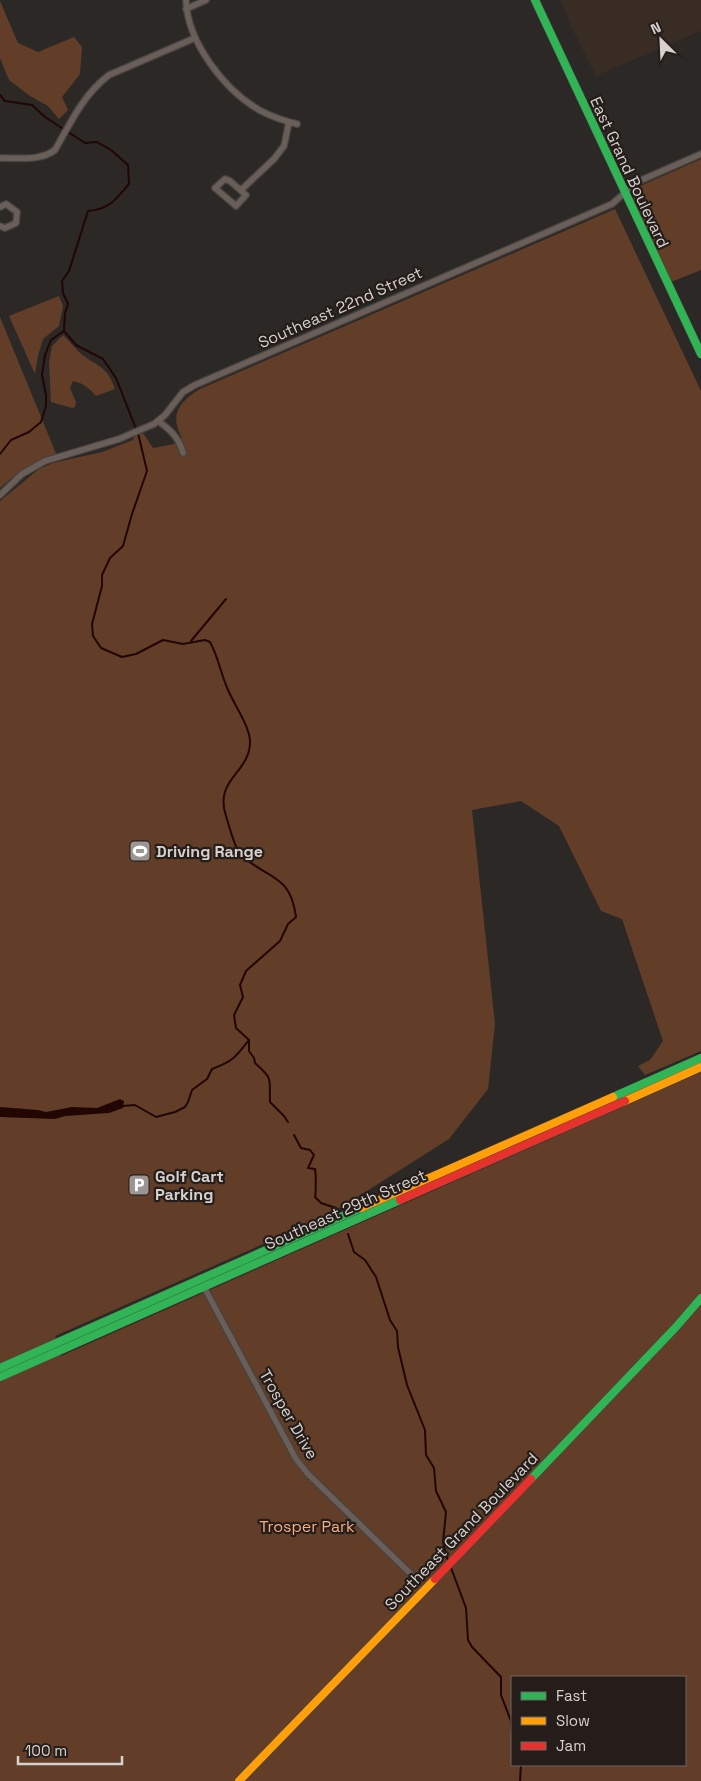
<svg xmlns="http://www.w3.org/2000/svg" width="701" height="1781" font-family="'Space Grotesk',sans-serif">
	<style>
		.built { fill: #382c25 }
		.green { fill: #623e28; fill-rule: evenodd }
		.water { fill: #210603 }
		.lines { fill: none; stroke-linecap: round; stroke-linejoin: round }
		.stream { stroke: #210603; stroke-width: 2 }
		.street-casing { stroke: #464342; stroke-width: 8 }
		.fast-casing { stroke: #464342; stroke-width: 9 }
		.slow-casing { stroke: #464342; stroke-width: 9 }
		.jam-casing { stroke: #464342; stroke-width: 9 }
		.street { stroke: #695e58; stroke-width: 5.5 }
		.fast { stroke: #30b455; stroke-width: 8 }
		.slow { stroke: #ff9f0a; stroke-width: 8 }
		.jam { stroke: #e5322d; stroke-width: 8 }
		.labels { text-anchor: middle; stroke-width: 4.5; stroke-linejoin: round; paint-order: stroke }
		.street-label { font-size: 16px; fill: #d6d1ce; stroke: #251d19 }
		.poi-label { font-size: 16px; font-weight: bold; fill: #d6d1ce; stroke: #251d19; text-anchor: start }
		.park-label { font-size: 16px; fill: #f8ac82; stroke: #251d19 }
	</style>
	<rect width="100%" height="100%" fill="#2c2826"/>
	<path class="built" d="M561 0H701V31L596 76 572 28Z"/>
	<g class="green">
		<path d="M0 1 18 43 38 52 74 37 82 47 80 74 62 97 68 110 59 119 48 106 30 96 9 80 0 58Z"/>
		<path d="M701 159V270L671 282 635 204 633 195 638 187Z"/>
		<path d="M615 209 701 391V1051L645 1075 638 1066 650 1060 663 1041 622 919 601 911 559 826 521 801 472 810 495 1024 488 1089 449 1139 329 1215 55 1336 61 1356 701 1072V1781H0V501L39 469 53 463 102 452 133 440 134 437 143 433 153 448 174 444 182 438C169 414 179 402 200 389ZM512 1677H685V1765H512Z"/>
		<path d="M59 296 63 306 59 326 43 339 38 356 35 374 9 316Z"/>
		<path d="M0 317 57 456C32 462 19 472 0 488Z"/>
		<path d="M63 335C69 341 74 347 80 353 96 366 108 366 115 389L96 396C89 388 83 383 73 381L70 388 76 402 75 407 72 408 51 402 49 363 52 346Z"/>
	</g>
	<path class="water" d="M120 1099 124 1101 123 1108 109 1113 65 1116 55 1119 0 1117V1107L38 1110 46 1112 72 1107 97 1108Z"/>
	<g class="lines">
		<g class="stream">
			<path d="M0 95 5 101 32 105 45 117 85 143 97 142 111 150 128 165 129 184C115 200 110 209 88 211L69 271 62 281 63 293 68 304 65 313 64 331 76 345 103 359 116 378 136 429"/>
			<path d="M138 433 147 471 132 514 123 546 110 558 102 575V586L92 624 93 636 101 648 122 657 136 654 163 640 183 644 205 640 210 642C219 658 221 676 229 692 235 706 251 728 250 744 248 774 214 780 226 816 229 825 235 850 241 855 268 880 290 873 296 917L288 924 280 941 246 971 240 985 243 997 234 1015 236 1028 249 1040"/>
			<path d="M0 454 11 440 29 432 41 422 46 406V395L42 375 45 355 51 340 64 331"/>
			<path d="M191 641 226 599"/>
			<path d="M249 1040V1051L254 1058 255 1063C274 1080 269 1078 270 1102L284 1116 288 1122"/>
			<path d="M122 1106 135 1105 156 1117 175 1112 185 1107 188 1102 192 1090 207 1079 212 1069C233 1061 236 1057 249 1040"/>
			<path d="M294 1135 301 1148 310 1150 314 1155 308 1168 315 1169C316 1174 316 1192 315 1197L321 1203 336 1208"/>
			<path d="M348 1234 354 1252 365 1260 376 1277 390 1320 397 1331 398 1347 407 1385 425 1430 426 1455 434 1468 436 1491 446 1512 443 1542 448 1561"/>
			<path d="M450 1565 466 1608 468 1640 472 1647 501 1677V1695L511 1721 512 1735"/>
			<path d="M520 1781 521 1765"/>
		</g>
		<g class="street-casing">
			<g id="street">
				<path d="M186 0C187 42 225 91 261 111 273 117 284 121 297 124"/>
				<path d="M186 9 206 0"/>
				<path d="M0 158C18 158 41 161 55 150 71 122 83 95 109 75L195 38"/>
				<path d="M225 179 230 181 246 195 236 206 215 188Z"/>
				<path d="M241 190 274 159 284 146 289 122"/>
				<path d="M0 207 6 204 17 212 16 223 5 228 0 226"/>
				<path d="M158 421C171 430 179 438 183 453"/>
				<path d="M0 495 22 474 45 461 119 439 154 424 165 415 183 392 195 385 612 204 637 182 701 154"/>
				<path d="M204 1287 296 1459 308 1474 416 1579"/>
			</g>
		</g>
		<g class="fast-casing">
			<g id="fast">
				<path d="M535 0 701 354"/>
				<path d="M613 1097 701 1058"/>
				<path d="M0 1368 361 1208"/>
				<path d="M0 1377 400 1200"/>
				<path d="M531 1479 676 1327 701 1298"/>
			</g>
		</g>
		<g class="slow-casing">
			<g id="slow">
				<path d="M625 1101 701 1067"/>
				<path d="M361 1208 613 1097"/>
				<path d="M239 1781 435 1579"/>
			</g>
		</g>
		<g class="jam-casing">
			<g id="jam">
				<path d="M400 1200 625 1101"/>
				<path d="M435 1579 531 1479"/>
			</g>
		</g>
		<use href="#street" class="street"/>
		<use href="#fast" class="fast"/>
		<use href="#slow" class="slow"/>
		<use href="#jam" class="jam"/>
	</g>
	<defs>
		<g id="stadium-square" transform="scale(1.125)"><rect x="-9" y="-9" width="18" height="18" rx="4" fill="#9a9693" stroke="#251d19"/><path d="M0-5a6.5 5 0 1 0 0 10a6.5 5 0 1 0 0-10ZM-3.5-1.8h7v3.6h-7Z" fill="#fff"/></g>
		<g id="parking-square" transform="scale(1.125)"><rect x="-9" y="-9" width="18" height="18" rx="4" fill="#9a9693" stroke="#251d19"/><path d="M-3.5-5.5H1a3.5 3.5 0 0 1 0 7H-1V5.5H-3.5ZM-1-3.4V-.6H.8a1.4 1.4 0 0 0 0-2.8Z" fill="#fff"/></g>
	</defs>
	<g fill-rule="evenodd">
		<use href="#stadium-square" x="140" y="851"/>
		<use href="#parking-square" x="139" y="1185"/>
	</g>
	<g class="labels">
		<g class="street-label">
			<text transform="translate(630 172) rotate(65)" y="6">East Grand Boulevard</text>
			<text transform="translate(340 307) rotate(-24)" y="6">Southeast 22nd Street</text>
			<text transform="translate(345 1209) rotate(-24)" y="6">Southeast 29th Street</text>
			<text transform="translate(289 1414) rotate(60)" y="6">Trosper Drive</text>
			<text transform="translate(461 1531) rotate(-46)" y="6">Southeast Grand Boulevard</text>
		</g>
		<g class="poi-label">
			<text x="156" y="857">Driving Range</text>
			<text x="155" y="1182">Golf Cart<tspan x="155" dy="18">Parking</tspan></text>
		</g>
		<g class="park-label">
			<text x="307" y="1532">Trosper Park</text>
		</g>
	</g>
	<rect x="511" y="1676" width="175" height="90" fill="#251d19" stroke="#6c6561"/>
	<rect x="521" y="1692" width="25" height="8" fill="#30b455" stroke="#6c6561"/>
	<text x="556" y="1701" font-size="15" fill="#d6d1ce">Fast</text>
	<rect x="521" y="1717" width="25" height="8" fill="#ff9f0a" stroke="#6c6561"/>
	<text x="556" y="1726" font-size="15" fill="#d6d1ce">Slow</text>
	<rect x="521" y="1742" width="25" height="8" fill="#e5322d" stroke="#6c6561"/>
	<text x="556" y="1751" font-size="15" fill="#d6d1ce">Jam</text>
	<g transform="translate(661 40) rotate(336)" stroke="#251d19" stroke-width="4" paint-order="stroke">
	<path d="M0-4L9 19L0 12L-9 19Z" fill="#d6d1ce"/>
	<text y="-8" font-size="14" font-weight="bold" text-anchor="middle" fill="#d6d1ce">N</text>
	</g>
	<path d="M18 1756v8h104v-8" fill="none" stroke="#d6d1ce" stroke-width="2.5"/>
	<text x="25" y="1756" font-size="15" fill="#d6d1ce" stroke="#251d19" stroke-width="4" paint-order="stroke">100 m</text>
</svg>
